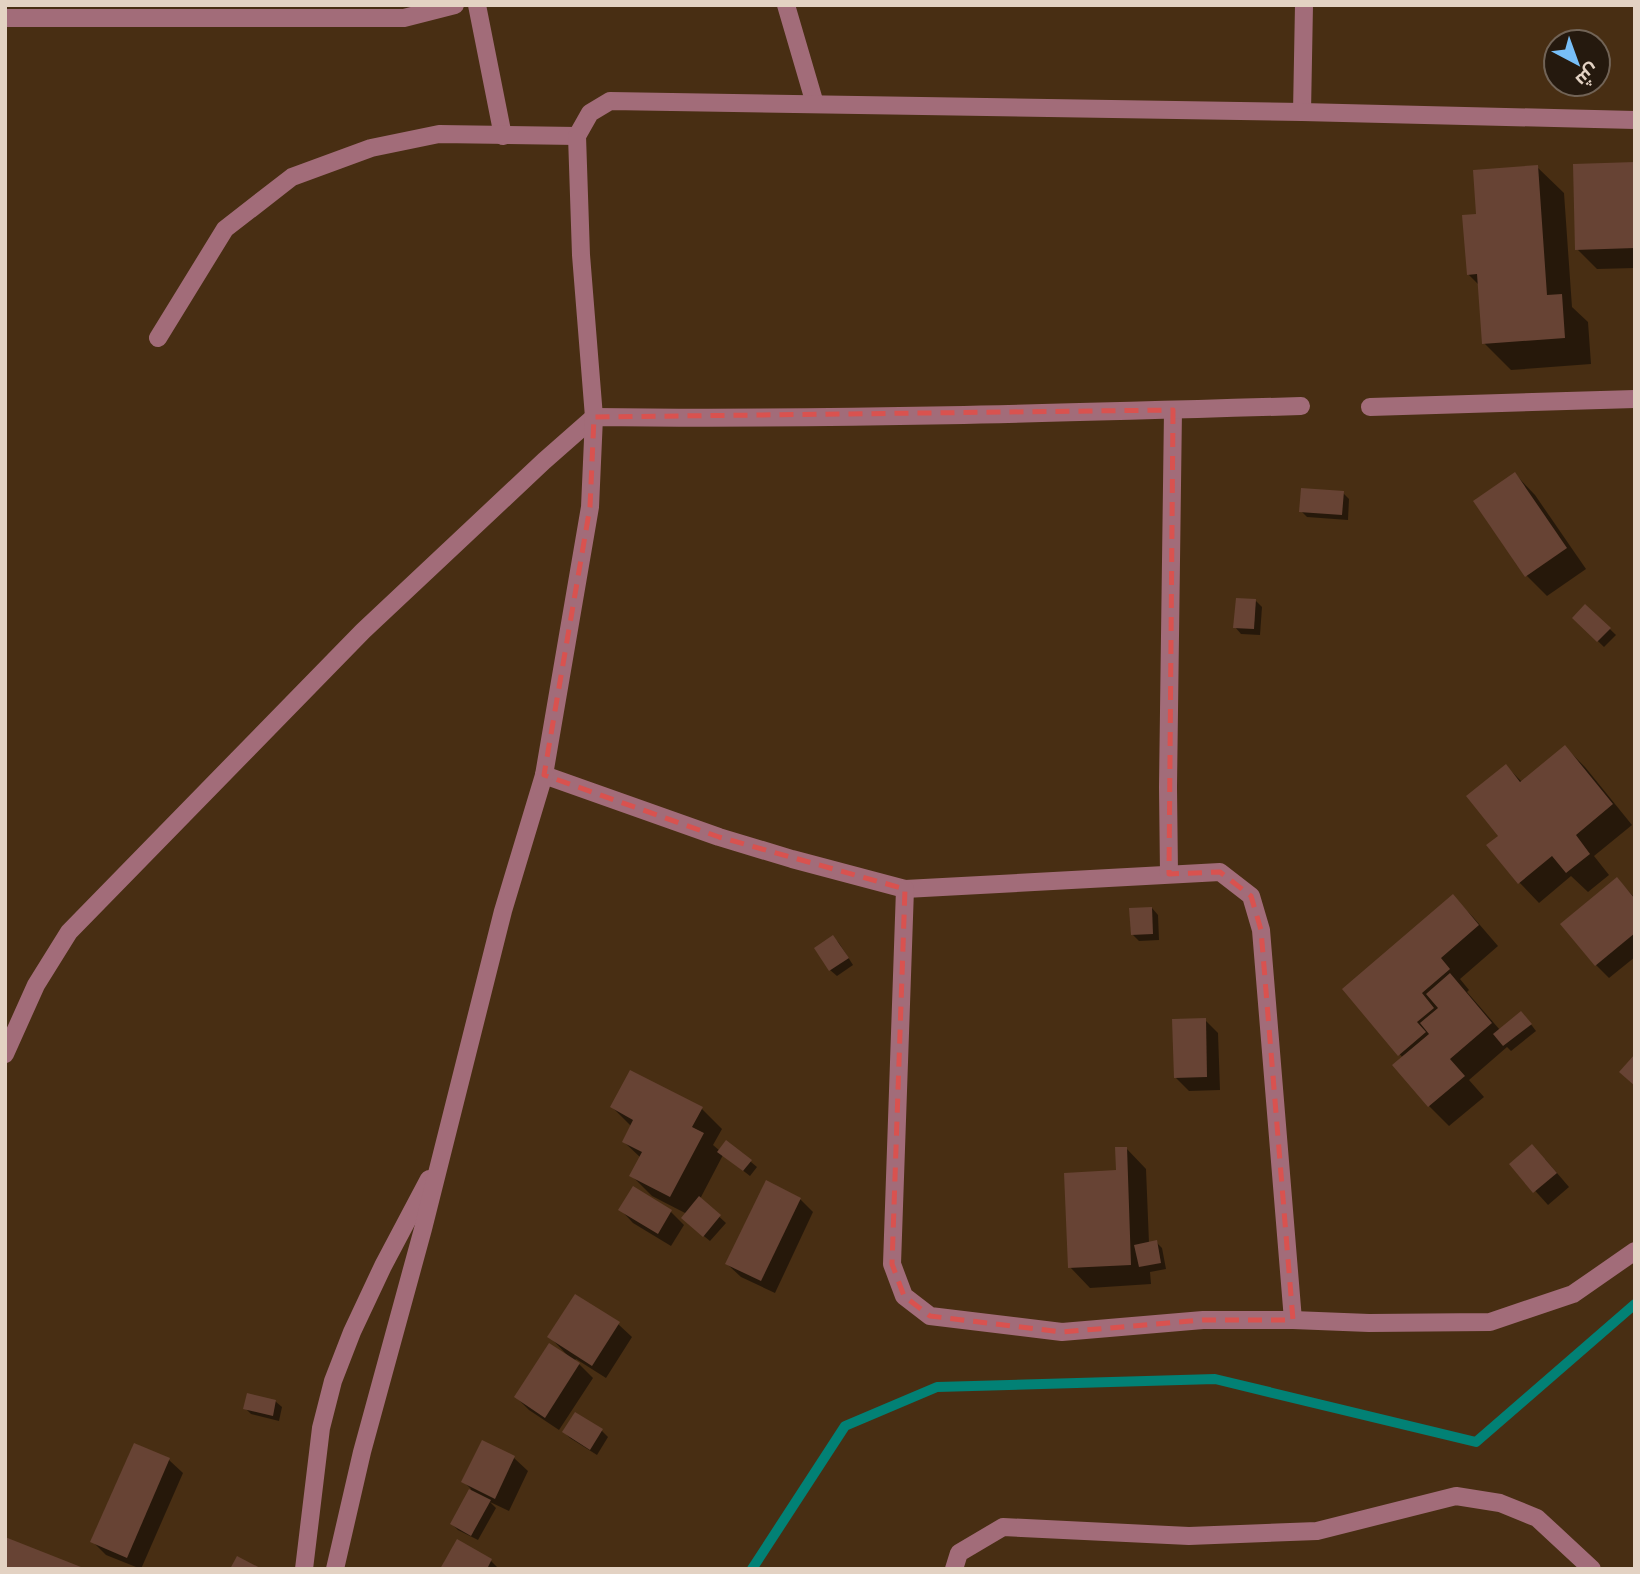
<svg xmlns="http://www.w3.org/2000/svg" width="1640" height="1574" font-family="'Alegreya Sans',Cairo,sans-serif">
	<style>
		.shadow { fill: #0007 }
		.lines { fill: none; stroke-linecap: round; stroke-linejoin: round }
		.stream { stroke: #028175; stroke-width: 10 }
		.building { fill: #674334 }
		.minor { stroke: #a26c79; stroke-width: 18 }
		.marked { fill: none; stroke: #d9524f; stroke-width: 5; stroke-dasharray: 14 9; stroke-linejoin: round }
	</style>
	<rect width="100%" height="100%" fill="#482e13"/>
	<g class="shadow">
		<path d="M1635 164V268L1597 269 1577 249Z"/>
		<path d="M1537 167 1564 193 1572 307 1588 322 1591 364 1511 370 1484 343 1480 286 1468 274 1478 216Z"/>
		<path d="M1515 474 1535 495 1586 569 1547 596 1527 576 1476 502Z"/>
		<path d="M1343 493 1349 499 1348 520 1307 517 1301 511Z"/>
		<path d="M1256 601 1262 607 1260 635 1241 634 1235 627Z"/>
		<path d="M1586 606 1616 635 1604 647 1574 618Z"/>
		<path d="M1565 747 1585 767 1632 825 1594 856 1609 875 1588 892 1571 876 1539 903 1519 882 1500 836 1506 766 1522 782Z"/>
		<path d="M1617 879 1635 898V957L1609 978 1596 965Z"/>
		<path d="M1453 897 1473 917 1498 946 1460 979 1469 990 1467 992 1500 1030 1527 1019 1536 1031 1511 1051 1507 1047 1469 1080 1484 1097 1449 1126 1429 1106 1403 1058 1344 989Z"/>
		<path d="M1152 908 1158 915 1159 940 1139 941 1132 934Z"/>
		<path d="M833 937 839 943 853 965 837 976 830 970Z"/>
		<path d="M1205 1020 1218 1033 1220 1090 1189 1091 1176 1078Z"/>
		<path d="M612 1107 702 1109 722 1129 713 1145 720 1151 727 1142 757 1167 750 1176 723 1155 700 1199 726 1223 710 1241 689 1224 687 1214 652 1196 632 1176 641 1158 624 1142 632 1127Z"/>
		<path d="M1126 1148 1146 1169 1149 1243 1156 1242 1162 1248 1166 1269 1150 1272 1151 1284 1090 1288 1070 1267 1118 1172Z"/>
		<path d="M1545 1159 1569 1187 1548 1205 1511 1164Z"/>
		<path d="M633 1188 671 1212 684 1225 671 1246 633 1223 620 1209Z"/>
		<path d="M800 1199 813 1212 775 1293 741 1277 727 1264Z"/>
		<path d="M618 1324 632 1337 606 1378 576 1359 575 1360 593 1378 559 1430 529 1410 516 1397 567 1355 550 1337Z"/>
		<path d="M275 1401 282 1407 279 1421 251 1414 245 1408Z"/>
		<path d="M602 1431 608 1437 597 1455 570 1438 564 1432Z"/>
		<path d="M483 1443 514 1458 528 1471 509 1511 490 1502 496 1508 478 1540 458 1530 452 1524 471 1489 464 1482Z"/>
		<path d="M135 1445 169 1460 183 1473 141 1569 106 1555 93 1542Z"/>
		<path d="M458 1541 491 1561 499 1569H442Z"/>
	</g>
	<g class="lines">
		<path class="stream" d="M752 1569 845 1426 937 1387 1215 1379 1476 1442 1635 1304"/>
	</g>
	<g class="building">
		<path d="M1635 162V248L1575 250 1573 164Z"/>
		<path d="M1538 165 1547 295 1562 294 1565 338 1482 344 1477 274 1467 275 1462 215 1476 214 1473 170Z"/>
		<path d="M1515 472 1567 548 1525 577 1473 501Z"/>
		<path d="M1301 488 1344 491 1342 515 1299 512Z"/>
		<path d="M1236 598 1256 599 1254 629 1233 628Z"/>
		<path d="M1585 604 1611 628 1597 642 1572 618Z"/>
		<path d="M1565 745 1613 804 1576 835 1590 854 1566 873 1552 856 1518 884 1486 845 1498 836 1466 796 1506 764 1520 782Z"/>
		<path d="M1617 877 1635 899V933L1595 966 1560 924Z"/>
		<path d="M1453 894 1479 925 1441 958 1450 969 1422 993 1434 1008 1417 1022 1426 1032 1398 1056 1342 989Z"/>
		<path d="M1152 907 1153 934 1131 935 1129 908Z"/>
		<path d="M833 935 849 958 829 971 814 948Z"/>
		<path d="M1450 973 1492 1023 1450 1059 1465 1076 1428 1107 1392 1065 1429 1034 1420 1023 1438 1008 1426 994Z"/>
		<path d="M1521 1011 1532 1024 1503 1046 1493 1034Z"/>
		<path d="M1206 1018 1207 1077 1174 1078 1172 1019Z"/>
		<path d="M1635 1054V1086L1619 1072Z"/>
		<path d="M630 1070 703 1107 692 1127 704 1133 670 1197 629 1176 642 1152 622 1142 633 1120 610 1107Z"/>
		<path d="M726 1140 752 1160 743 1171 717 1152Z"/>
		<path d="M1532 1144 1557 1173 1533 1193 1509 1164Z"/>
		<path d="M1115 1147H1127L1131 1265 1068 1268 1064 1173 1116 1170Z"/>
		<path d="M766 1180 801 1198 761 1281 725 1264Z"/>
		<path d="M633 1186 672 1210 658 1234 618 1210Z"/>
		<path d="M699 1196 721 1215 703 1237 681 1218Z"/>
		<path d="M1157 1240 1161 1263 1139 1267 1134 1245Z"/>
		<path d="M575 1294 620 1322 592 1366 547 1337Z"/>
		<path d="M549 1343 580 1363 545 1418 514 1397Z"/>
		<path d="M247 1393 276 1400 273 1416 243 1409Z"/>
		<path d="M575 1412 603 1429 590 1450 562 1432Z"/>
		<path d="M482 1440 515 1456 495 1499 461 1482Z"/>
		<path d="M134 1443 170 1458 127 1558 90 1542Z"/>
		<path d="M469 1489 491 1500 471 1536 450 1524Z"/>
		<path d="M5 1537 81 1567 80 1569H5Z"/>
		<path d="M457 1539 492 1559 487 1569H440Z"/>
		<path d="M237 1556 262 1569H230Z"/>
	</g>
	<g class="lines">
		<g class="minor">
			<path d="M477 5 503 136"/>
			<path d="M786 5 815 104"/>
			<path d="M5 18H404L455 5"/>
			<path d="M1302 112 1304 5"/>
			<path d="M158 338 225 229 292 177 371 148 439 134 577 136"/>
			<path d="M1370 407 1635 399"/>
			<path d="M544 775 719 837 792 859 905 889 1220 872 1251 896 1261 930 1293 1320"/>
			<path d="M1169 874 1168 787 1173 410"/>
			<path d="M905 889 892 1264 904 1296 930 1316 1062 1332 1203 1320H1293L1369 1323 1490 1322 1573 1294 1635 1251"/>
			<path d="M5 1054 36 985 69 932 363 631 544 461 594 417C830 420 1066 413 1301 406"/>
			<path d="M304 1569 321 1428 333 1381 352 1332 383 1266 429 1179"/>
			<path d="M335 1569 362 1452 423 1229 503 911 544 775 590 507 594 417 581 255 577 136 590 113 610 101 1302 112 1635 120"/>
			<path d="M954 1569 959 1553 1003 1527 1189 1536 1317 1531 1456 1496 1500 1503 1537 1518 1592 1569"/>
		</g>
	</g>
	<path class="marked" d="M1173 410 1169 874 1220 872 1251 896 1261 930 1293 1320H1203L1062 1332 930 1316 904 1296 892 1264 905 889 719 837 544 775 590 507 594 417Z"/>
	<rect width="1640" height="1574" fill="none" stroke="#e3d2c3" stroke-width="14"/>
	<g transform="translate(1577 63) rotate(139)"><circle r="33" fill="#25190e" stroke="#716356" stroke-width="2"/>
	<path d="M0-5L12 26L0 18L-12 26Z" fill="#78bff8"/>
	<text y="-10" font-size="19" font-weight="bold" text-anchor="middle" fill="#e3d2c3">ش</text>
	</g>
</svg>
